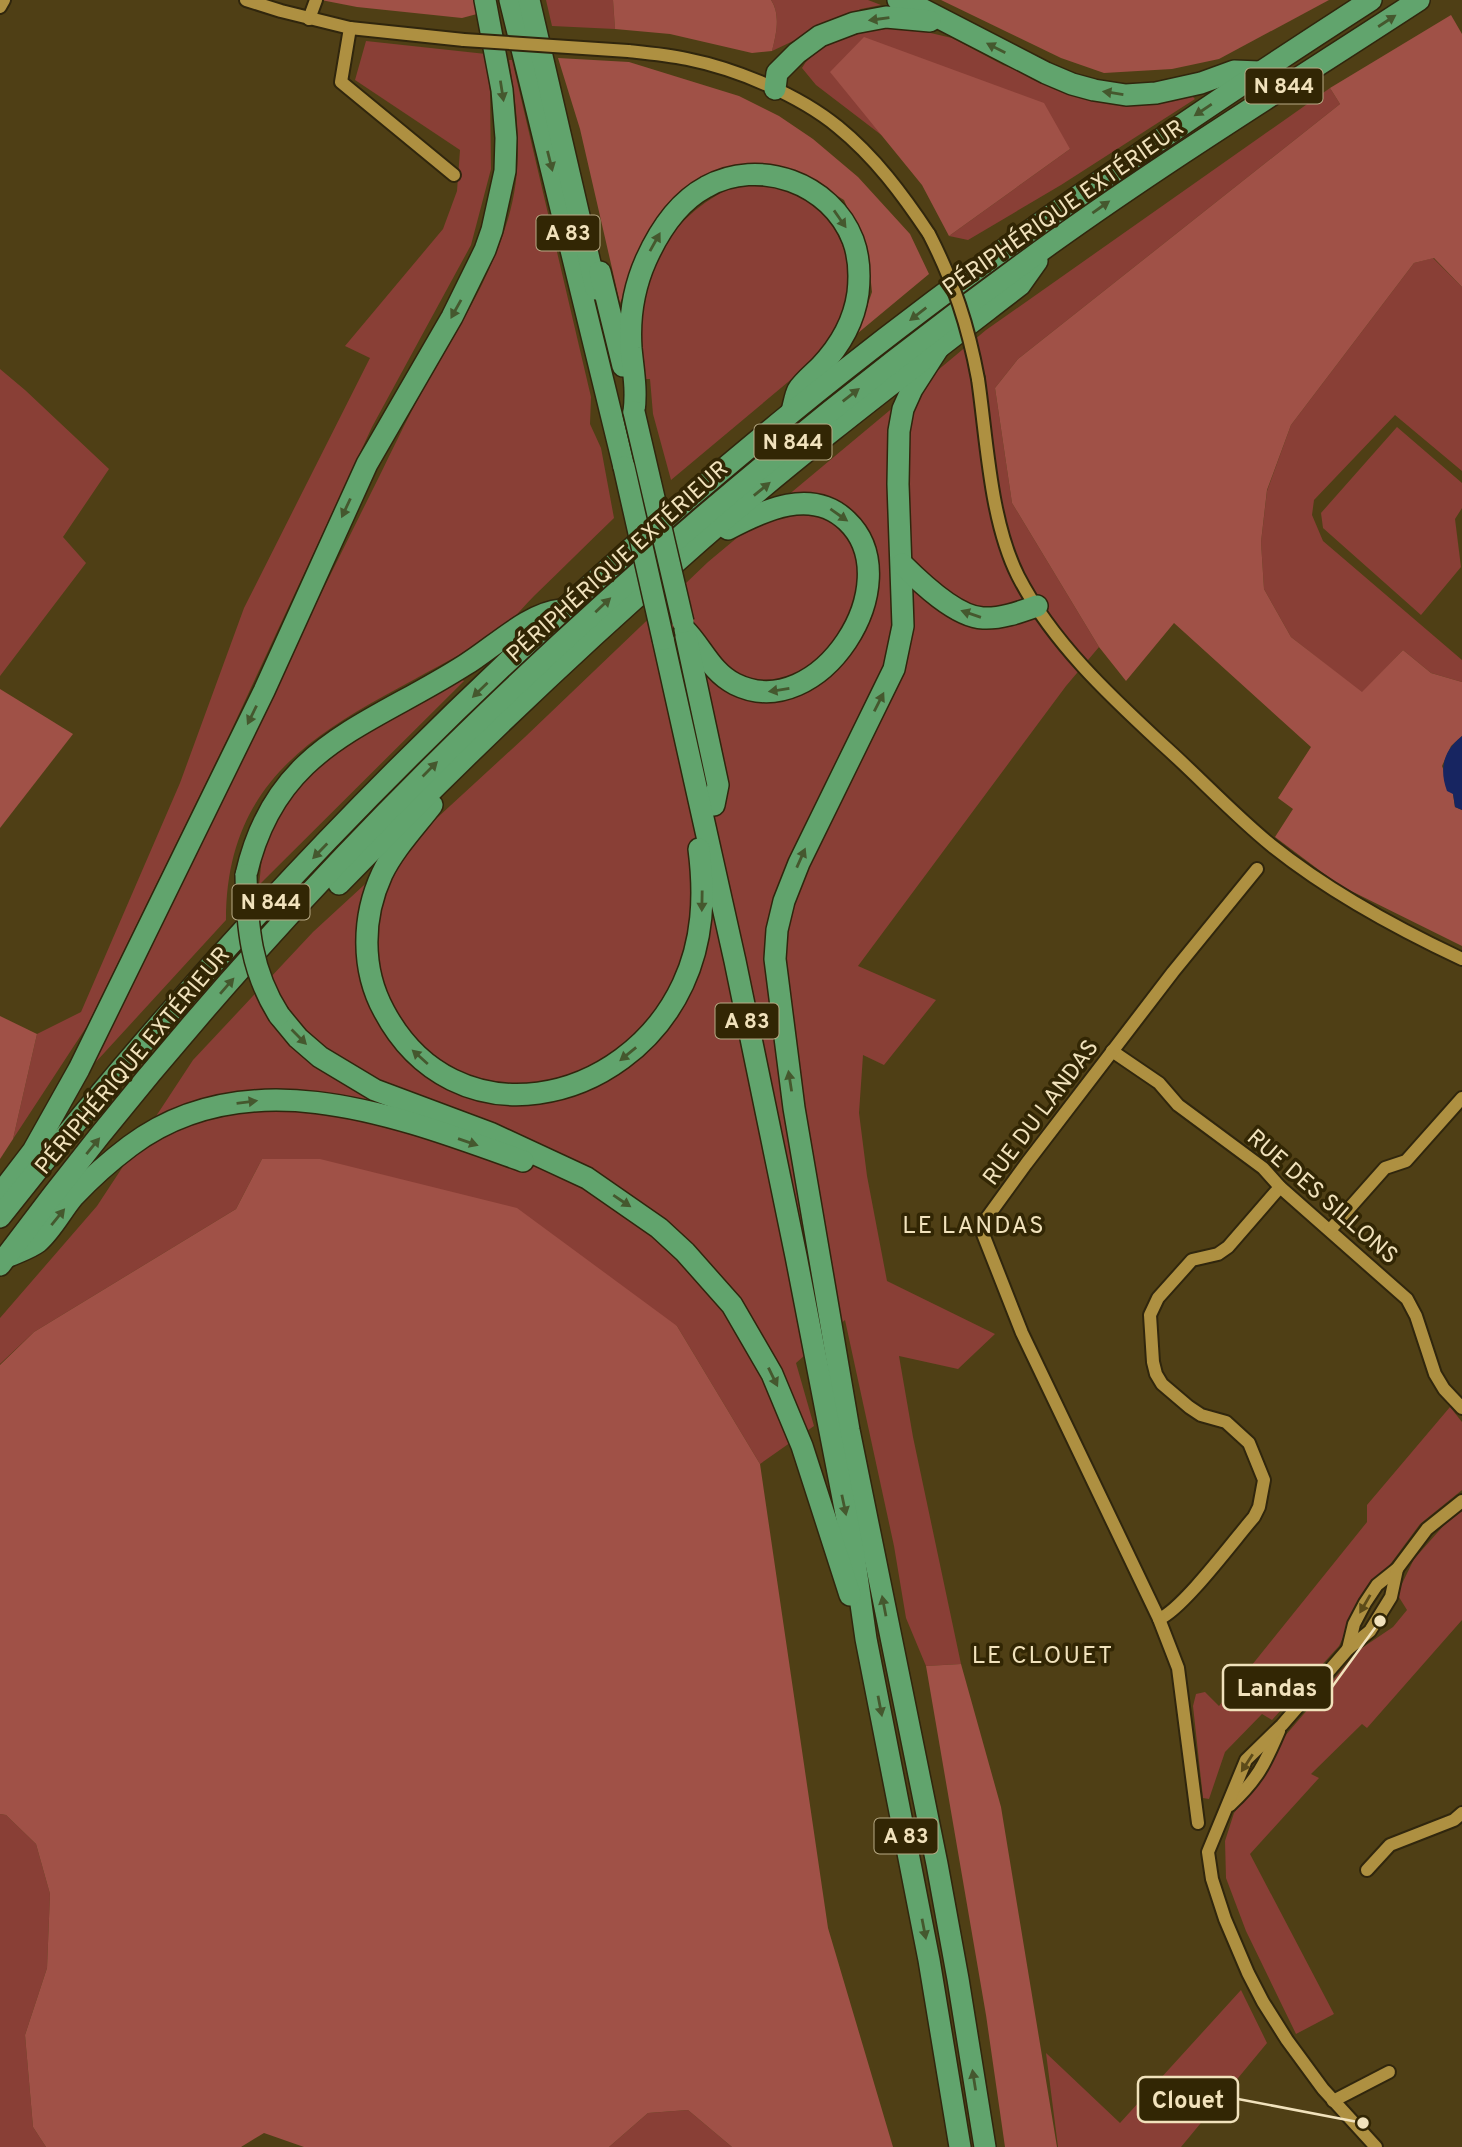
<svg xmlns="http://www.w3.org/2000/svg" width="1462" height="2147" font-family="Overpass,sans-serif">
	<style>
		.green { fill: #893f36 }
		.forest { fill: #a05147 }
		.water { fill: #172561 }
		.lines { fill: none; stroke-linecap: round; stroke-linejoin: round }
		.minor-casing { stroke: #30260d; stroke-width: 16 }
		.highway-casing { stroke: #30260d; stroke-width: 24 }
		.minor { stroke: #ae9041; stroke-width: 12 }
		.highway { stroke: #61a46d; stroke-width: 21 }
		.minor-bridge-casing { stroke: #30260d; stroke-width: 16; stroke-linecap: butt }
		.highway-bridge-casing { stroke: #30260d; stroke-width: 24; stroke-linecap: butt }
		.minor-bridge { stroke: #ae9041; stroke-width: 12 }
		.highway-bridge { stroke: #61a46d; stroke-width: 21 }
		.oneway { fill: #45582e }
		.oneway2 { fill: #5d4b19 }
		.labels { text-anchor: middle; stroke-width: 7; stroke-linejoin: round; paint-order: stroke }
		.shield { fill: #322604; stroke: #b8aa85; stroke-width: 2 }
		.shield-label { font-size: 21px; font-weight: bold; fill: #f1e2bc }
		.street-label { font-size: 23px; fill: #f1e2bc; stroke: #322604 }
		.neighbourhood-label { font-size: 24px; letter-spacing: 2px; fill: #f1e2bc; stroke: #322604 }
		.leader { fill: none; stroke: #f1e2bc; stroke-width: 2.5 }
		.callout-dot { fill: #f1e2bc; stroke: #322604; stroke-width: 2.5 }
		.callout { fill: #322604; stroke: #f1e2bc; stroke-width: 2.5 }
		.callout-label { font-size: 24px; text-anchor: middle; font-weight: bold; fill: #f1e2bc }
	</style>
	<rect width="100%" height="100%" fill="#4f3f15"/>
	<g class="green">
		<path d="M546 0H613L615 29 552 26Z"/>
		<path d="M771 0H868L881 5 861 9 772 51C776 35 781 15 771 0Z"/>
		<path d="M905 27 952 38 1003 65 1079 94 1189 93 1195 99 1061 185 968 240 949 236 1070 149 831 72 884 137 816 85 802 68C818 39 874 28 905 27Z"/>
		<path d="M366 41 486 54 490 92 491 169 471 245 372 427 230 733 87 1026 13 1139 37 1034 81 1012 180 783 244 608 370 358 345 346 443 229 457 191 460 150 355 80Z"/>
		<path d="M509 60H512L591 397 590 424 601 448 614 518C587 544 561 570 534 596 522 608 510 624 495 633 373 712 226 743 226 920L94 1064C185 876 274 687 367 501 387 462 405 421 427 383 458 329 490 279 508 219 524 165 518 115 509 60Z"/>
		<path d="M1330 88 1340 104 1018 359 995 388 1012 503 1099 647 1066 686 858 966 936 1000 884 1065 863 1055 859 1113 867 1176 887 1281 995 1334 958 1369 899 1356 913 1437 961 1664 926 1666 906 1618 894 1546 845 1320 796 1363 814 1426 760 1464 677 1326 262 1159 236 1209 34 1332 0 1364V1318L97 1206 193 1060 313 932 525 737 708 562 986 330Z"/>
		<path d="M765 185 789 191 818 203 837 230 850 267 846 304 839 327 824 352 671 480 653 414 650 379H644C643 349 638 309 646 281 659 240 694 204 733 187 741 183 755 185 765 185Z"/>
		<path d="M1433 258 1462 287V471L1395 415 1314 500 1312 515 1323 541 1462 660V682L1431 673 1403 650 1362 693 1291 637 1264 589 1261 542 1267 491 1291 425 1414 263Z"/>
		<path d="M0 369 25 390 109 469 63 537 86 563 0 676Z"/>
		<path d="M1397 427 1462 483V508L1455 519 1461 567 1421 615 1323 528 1321 513Z"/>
		<path d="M458 677 464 681 259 885C261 871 261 855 266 842 294 756 386 719 458 677Z"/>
		<path d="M1450 1407 1462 1422V1490L1420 1524 1386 1570 1364 1593 1339 1646 1272 1720 1262 1714 1225 1752 1209 1799 1203 1798 1193 1706 1196 1694 1205 1692 1219 1706 1367 1522V1505Z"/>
		<path d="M1462 1511V1620L1367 1728 1362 1724 1311 1774 1319 1778 1250 1854 1334 2014 1296 2034 1246 1931 1226 1878 1225 1841 1234 1813 1272 1764 1284 1737 1359 1650 1393 1627 1407 1610 1397 1594 1414 1559 1445 1524Z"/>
		<path d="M0 1814 6 1815 36 1844 50 1894 47 1968 25 2035 33 2127 46 2147H0Z"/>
		<path d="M1241 1990 1267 2043 1181 2147H1058L1046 2053 1120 2123Z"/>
		<path d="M688 2110 732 2147H609L648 2113Z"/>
	</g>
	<g class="forest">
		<path d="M321 0H474L477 14 462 18 357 7Z"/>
		<path d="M613 0H771C781 15 776 35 772 51L752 53 670 34 615 29Z"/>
		<path d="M941 0H1329L1219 59 1172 69 1104 73 1061 58Z"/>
		<path d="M1451 15 1462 34V287L1434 258 1414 263 1291 425 1267 490 1261 542 1264 589 1291 637 1362 692 1403 650 1431 673 1462 682V736L1451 746 1442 766 1453 794 1455 807 1462 810V946L1339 885 1275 837 1293 809 1278 798 1311 747 1174 623 1126 681 1099 647 1012 503 995 388 1018 359 1340 104 1330 88Z"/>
		<path d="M864 37 1044 103 1070 149 949 236 922 185 830 72Z"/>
		<path d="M558 58 629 62 739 96 779 116 813 139 858 177 910 234 929 274 858 333 872 292 868 255 844 200 808 178 769 167 661 215 620 303 580 129Z"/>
		<path d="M0 689 73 734 0 828Z"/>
		<path d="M0 1016 37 1034 13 1139 0 1159Z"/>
		<path d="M262 1159H320L517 1208 677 1326 760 1464 828 1928 893 2147H732L688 2110 648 2113 609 2147H304L264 2133 241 2147H46L33 2127 25 2035 47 1968 50 1894 36 1844 6 1815 0 1814V1365L34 1332 236 1209Z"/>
		<path d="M961 1664 1001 1807 1057 2147H1005L986 2015 926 1666Z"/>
	</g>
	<path class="water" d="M1462 736V810L1455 807 1453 794 1447 791C1439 769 1443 751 1462 736Z"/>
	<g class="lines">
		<g class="minor-casing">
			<g id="minor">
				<path d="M246 0 281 11 350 28 464 40"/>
				<path d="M0 7 4 0"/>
				<path d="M309 19 316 0"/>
				<path d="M350 28 341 82 454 175"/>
				<path d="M628 51C647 53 668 55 687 59 737 69 799 95 838 127 875 157 903 195 929 234"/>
				<path d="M978 379C987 441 990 520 1018 576 1052 642 1109 695 1162 744 1199 777 1233 814 1271 845 1328 891 1396 928 1462 959"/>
				<path d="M1112 1051 1159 1083 1178 1105 1263 1168 1280 1187 1407 1299 1416 1316 1435 1374 1444 1389 1462 1408"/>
				<path d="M1330 1230 1385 1168 1406 1161 1462 1098"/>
				<path d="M1159 1619C1183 1609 1234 1540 1254 1517L1259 1507 1264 1480 1249 1443 1226 1422 1201 1415 1189 1407 1162 1384 1156 1374 1153 1362 1150 1315 1158 1298 1192 1260 1218 1254 1228 1247 1280 1187"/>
				<path d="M1348 1649 1354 1624 1365 1603 1377 1585 1397 1569 1427 1529 1462 1501"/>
				<path d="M1230 1805C1257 1780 1265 1764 1279 1731"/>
				<path d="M1198 1823 1178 1668 1159 1619 1022 1333 983 1234 986 1219 1026 1164 1173 972 1257 869"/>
				<path d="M1367 1870 1390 1845 1454 1820 1462 1813"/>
				<path d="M1333 2101 1389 2072"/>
				<path d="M1376 2147 1323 2089 1287 2040 1263 2002 1248 1973 1225 1919 1212 1879 1208 1852 1246 1760 1282 1725 1348 1649 1370 1631 1391 1597 1397 1569"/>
			</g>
		</g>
		<g class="highway-casing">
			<g id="highway">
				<path d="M510 0 624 467"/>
				<path d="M529 0 596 289"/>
				<path d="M898 0 918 7 1046 73 1072 84 1094 90 1126 95 1156 93 1201 83 1234 71 1260 72"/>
				<path d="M775 89 777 73 797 53 820 36 854 23 886 17 930 21"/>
				<path d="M600 272 623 366"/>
				<path d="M939 347 912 389 903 409 899 431 898 484 903 626 894 669 799 863 784 901 777 930 775 959 794 1108 849 1430 937 1864 958 1979 985 2147"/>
				<path d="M634 412C637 389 633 370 631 348 629 318 634 287 646 260 659 231 678 202 706 187 759 157 831 183 853 240 859 256 860 275 858 293 854 322 840 346 820 367 813 374 803 382 798 390 795 396 794 404 792 411"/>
				<path d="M902 564C920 582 956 617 983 618 1001 619 1020 612 1037 606"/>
				<path d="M685 630C702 647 711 672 735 684 819 726 911 582 847 521 812 487 764 510 728 529"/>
				<path d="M686 636 718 785 714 805"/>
				<path d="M663 639 735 961 796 1256 854 1555 866 1639 929 1960 960 2147"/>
				<path d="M432 805C415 827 394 849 382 874 362 917 361 969 384 1011 454 1143 626 1107 683 984 703 941 705 896 699 849"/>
				<path d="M246 875C275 746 366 728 465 665 493 648 528 613 561 610"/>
				<path d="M339 884C450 770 565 659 685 554 792 459 907 372 1020 285L1037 261"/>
				<path d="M279 1015 298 1038 320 1057 375 1090 490 1133 587 1178 659 1228 685 1252 732 1305 772 1374 802 1446 850 1595"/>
				<path d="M0 1194 33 1151 79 1069 264 691 367 464 452 317 485 250 492 230 505 171 506 138 502 90 485 0"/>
				<path d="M0 1217C232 922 499 651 791 413 975 263 1171 129 1371 0"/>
				<path d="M9 1256C18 1252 30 1248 38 1242 52 1230 62 1210 74 1196 91 1178 110 1161 130 1146 249 1057 400 1117 523 1161"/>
				<path d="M0 1265C291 871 654 530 1050 244 1170 158 1295 81 1419 0"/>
			</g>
		</g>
		<use href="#minor" class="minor"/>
		<use href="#highway" class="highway"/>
		<g class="minor-bridge-casing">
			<g id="minor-bridge">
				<path d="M464 40 628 51"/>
				<path d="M929 234C954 283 968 325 978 379"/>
			</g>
		</g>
		<g class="highway-bridge-casing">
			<g id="highway-bridge">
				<path d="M634 412 683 622"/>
				<path d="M624 467 663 639"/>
				<path d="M246 875C247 927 251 971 279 1015"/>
			</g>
		</g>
		<use href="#minor-bridge" class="minor-bridge"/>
		<use href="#highway-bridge" class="highway-bridge"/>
	</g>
	<defs><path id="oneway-solid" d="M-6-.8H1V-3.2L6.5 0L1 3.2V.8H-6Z" transform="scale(1.75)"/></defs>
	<g class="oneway">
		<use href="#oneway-solid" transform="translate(879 19) rotate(172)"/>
		<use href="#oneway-solid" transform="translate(1387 21) rotate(-33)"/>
		<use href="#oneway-solid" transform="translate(996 48) rotate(-153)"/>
		<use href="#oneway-solid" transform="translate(502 91) rotate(81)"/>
		<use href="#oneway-solid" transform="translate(1113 93) rotate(-171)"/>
		<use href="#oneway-solid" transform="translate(1203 110) rotate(146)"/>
		<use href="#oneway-solid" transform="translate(550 161) rotate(76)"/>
		<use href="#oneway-solid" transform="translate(1101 207) rotate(-35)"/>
		<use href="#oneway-solid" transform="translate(840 219) rotate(55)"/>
		<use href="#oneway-solid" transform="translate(655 242) rotate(-61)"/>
		<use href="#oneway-solid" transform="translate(456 309) rotate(119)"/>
		<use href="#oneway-solid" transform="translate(918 314) rotate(142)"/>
		<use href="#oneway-solid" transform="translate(851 395) rotate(-38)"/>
		<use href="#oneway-solid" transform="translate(762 489) rotate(-39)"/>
		<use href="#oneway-solid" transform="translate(346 508) rotate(115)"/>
		<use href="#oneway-solid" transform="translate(839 515) rotate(35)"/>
		<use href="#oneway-solid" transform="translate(603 605) rotate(-43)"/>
		<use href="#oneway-solid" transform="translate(971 614) rotate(-161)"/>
		<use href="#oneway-solid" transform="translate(480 690) rotate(136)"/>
		<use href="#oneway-solid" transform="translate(779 690) rotate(171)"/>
		<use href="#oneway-solid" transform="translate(879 702) rotate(-63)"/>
		<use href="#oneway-solid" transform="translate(252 715) rotate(116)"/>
		<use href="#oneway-solid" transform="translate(430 769) rotate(-45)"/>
		<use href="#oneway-solid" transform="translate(320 851) rotate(134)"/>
		<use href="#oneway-solid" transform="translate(801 858) rotate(-66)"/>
		<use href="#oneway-solid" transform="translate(702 901) rotate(91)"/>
		<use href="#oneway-solid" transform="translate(227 986) rotate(-49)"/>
		<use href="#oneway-solid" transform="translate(299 1037) rotate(45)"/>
		<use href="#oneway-solid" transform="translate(628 1054) rotate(141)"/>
		<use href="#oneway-solid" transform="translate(420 1057) rotate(-138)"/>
		<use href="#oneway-solid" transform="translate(790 1081) rotate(-99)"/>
		<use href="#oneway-solid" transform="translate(247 1102) rotate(-7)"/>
		<use href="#oneway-solid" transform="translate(468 1142) rotate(19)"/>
		<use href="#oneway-solid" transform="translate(93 1146) rotate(-51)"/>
		<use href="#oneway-solid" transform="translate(622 1201) rotate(34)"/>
		<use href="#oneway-solid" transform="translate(58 1217) rotate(-51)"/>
		<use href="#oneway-solid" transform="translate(773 1377) rotate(64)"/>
		<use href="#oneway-solid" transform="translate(844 1505) rotate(78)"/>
		<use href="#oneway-solid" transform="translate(884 1606) rotate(-101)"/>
		<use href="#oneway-solid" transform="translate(880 1706) rotate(79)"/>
		<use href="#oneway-solid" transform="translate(924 1929) rotate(79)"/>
		<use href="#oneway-solid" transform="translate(974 2080) rotate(-99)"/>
	</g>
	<g class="oneway2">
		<use href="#oneway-solid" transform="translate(1365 1604) rotate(120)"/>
		<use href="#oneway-solid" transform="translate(1247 1763) rotate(123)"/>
	</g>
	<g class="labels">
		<g class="shield">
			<rect x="1245.5" y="68.5" width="77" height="35" rx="5"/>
			<rect x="536.5" y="215.5" width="63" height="35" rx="5"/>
			<rect x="754.5" y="424.5" width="77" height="35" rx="5"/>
			<rect x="232.5" y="884.5" width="77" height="35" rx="5"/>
			<rect x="715.5" y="1003.5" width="63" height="35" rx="5"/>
			<rect x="874.5" y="1818.5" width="63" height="35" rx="5"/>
		</g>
		<g class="shield-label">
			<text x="1284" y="93">N 844</text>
			<text x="568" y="240">A 83</text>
			<text x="793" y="449">N 844</text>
			<text x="271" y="909">N 844</text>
			<text x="747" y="1028">A 83</text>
			<text x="906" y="1843">A 83</text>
		</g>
		<g class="street-label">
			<text transform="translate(1063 207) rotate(-35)" y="8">PÉRIPHÉRIQUE EXTÉRIEUR</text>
			<text transform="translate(617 561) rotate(-42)" y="8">PÉRIPHÉRIQUE EXTÉRIEUR</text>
			<text transform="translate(132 1060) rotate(-50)" y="8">PÉRIPHÉRIQUE EXTÉRIEUR</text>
			<text transform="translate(1040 1112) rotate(-53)" y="8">RUE DU LANDAS</text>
			<text transform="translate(1323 1196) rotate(41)" y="8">RUE DES SILLONS</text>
		</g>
		<g class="neighbourhood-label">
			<text x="974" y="1233">LE LANDAS</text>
			<text x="1043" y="1663">LE CLOUET</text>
		</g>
	</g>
	<path class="leader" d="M1380 1621L1332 1687M1363 2123L1238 2099"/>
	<g class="callout-dot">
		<circle cx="1380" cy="1621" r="7"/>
		<circle cx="1363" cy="2123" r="7"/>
	</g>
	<g class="callout">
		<rect x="1223" y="1665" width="109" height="45" rx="7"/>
		<rect x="1138" y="2077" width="100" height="45" rx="7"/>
	</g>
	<g class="callout-label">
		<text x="1277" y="1696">Landas</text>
		<text x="1188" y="2108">Clouet</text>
	</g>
</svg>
